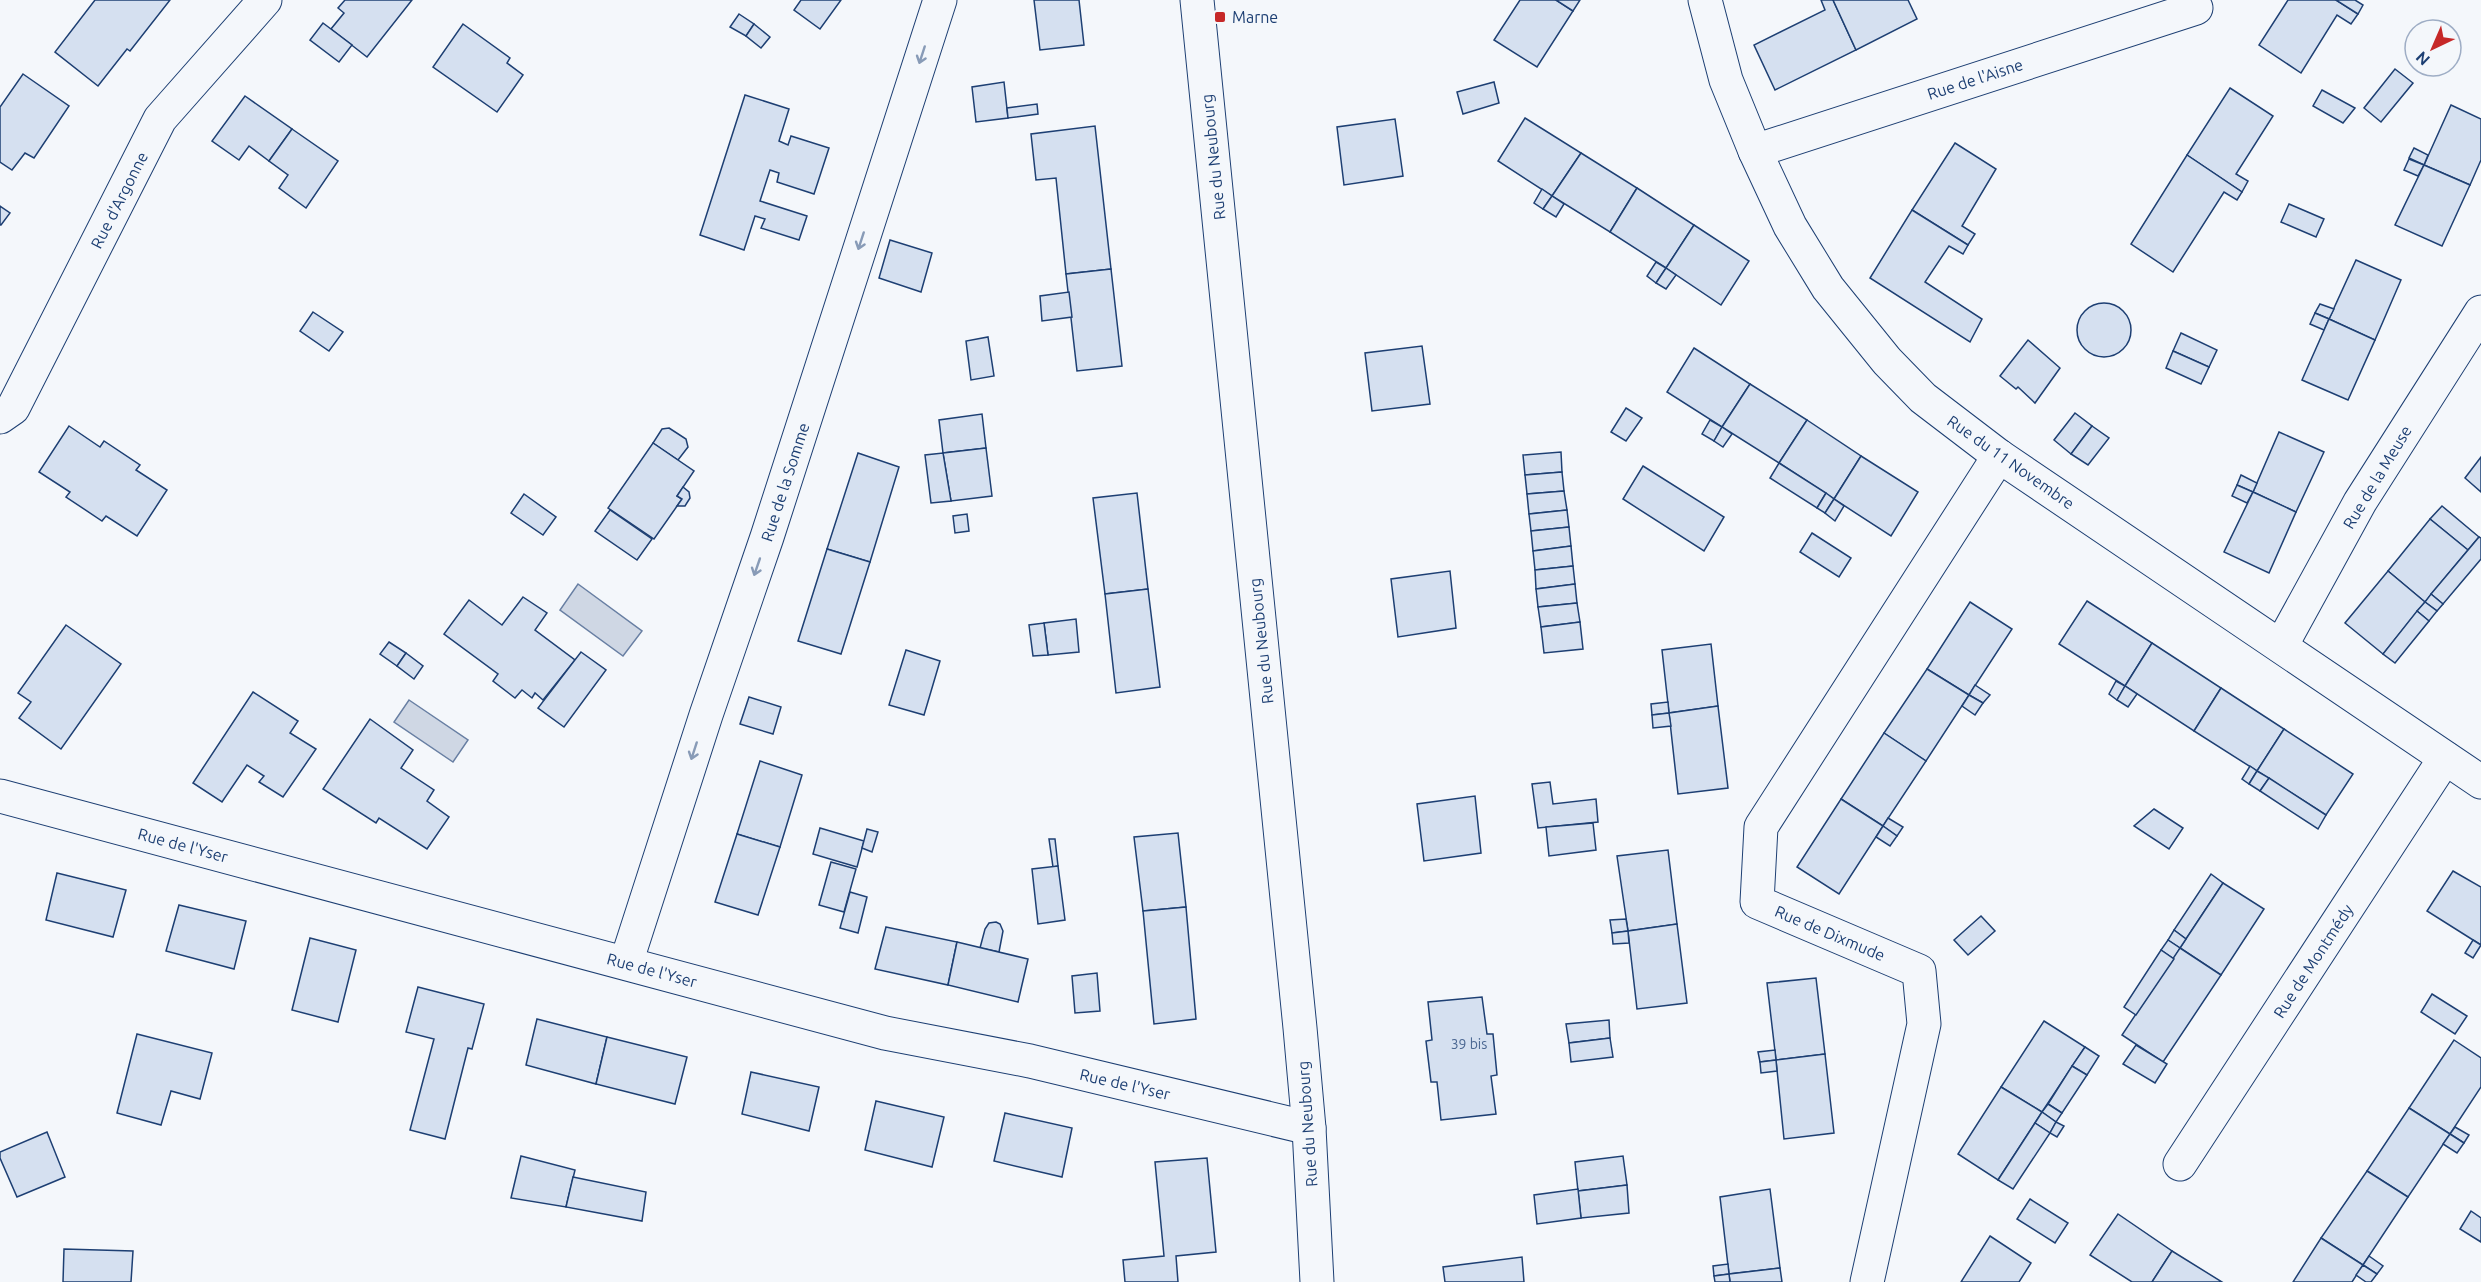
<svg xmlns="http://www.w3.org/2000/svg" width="2481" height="1282" font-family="Ubuntu,sans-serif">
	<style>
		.water { fill: #cfd7e4; stroke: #687fa3; stroke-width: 1.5 }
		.building { fill: #d5e0f0; stroke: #1d3f73; stroke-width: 1.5 }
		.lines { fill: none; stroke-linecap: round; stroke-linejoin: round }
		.street-casing { stroke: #1d3f73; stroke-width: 35 }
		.street { stroke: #f4f7fb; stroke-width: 33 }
		.oneway { stroke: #889bb7 }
		.poi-dot { fill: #c62828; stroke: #f4f7fb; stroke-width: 2 }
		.labels { text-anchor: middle; stroke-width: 4.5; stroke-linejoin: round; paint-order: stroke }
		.number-label { font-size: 14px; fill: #4b6792 }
		.poi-label { font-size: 16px; fill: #1d3f73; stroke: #f4f7fb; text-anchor: start }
		.street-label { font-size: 16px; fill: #1d3f73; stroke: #f4f7fb }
	</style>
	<rect width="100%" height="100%" fill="#f4f7fb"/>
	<g class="water">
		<path d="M578 584 642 631 623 656 560 610Z"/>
		<path d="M409 700 468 740 453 762 394 722Z"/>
	</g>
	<g class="building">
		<path d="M95 0H170L130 51 127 49 98 86 55 52Z"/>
		<path d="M345 0H412L367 57 331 29 344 13 338 8Z"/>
		<path d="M801 0H841L820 29 794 10Z"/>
		<path d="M1034 0H1079L1084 45 1040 50Z"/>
		<path d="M1520 0H1556L1573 11 1537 67 1494 40Z"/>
		<path d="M1556 0H1580L1573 11Z"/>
		<path d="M1821 0H1833L1856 50 1775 90 1754 45 1825 10Z"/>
		<path d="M1833 0H1908L1917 19 1856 50Z"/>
		<path d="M2288 0H2336L2358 14 2351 24 2337 15 2301 73 2259 45Z"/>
		<path d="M2336 0H2355L2363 5 2358 14Z"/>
		<path d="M739 14 754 24 746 36 730 27Z"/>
		<path d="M323 23 352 45 339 62 310 40Z"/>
		<path d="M463 24 510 58 507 63 523 75 497 112 433 67Z"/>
		<path d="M754 24 770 37 761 48 746 36Z"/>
		<path d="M2395 69 2413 83 2381 122 2364 108Z"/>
		<path d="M23 74 69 106 34 158 25 153 12 170 0 162V107Z"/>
		<path d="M1004 82 1008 118 976 122 972 87Z"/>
		<path d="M1494 82 1499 103 1463 114 1457 92Z"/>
		<path d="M2230 88 2273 116 2236 174 2248 181 2242 192 2187 155Z"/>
		<path d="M2322 90 2355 108 2343 123 2313 106Z"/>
		<path d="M745 95 789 109 779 141 788 145 791 136 829 148 814 194 777 182 779 173 770 170 760 201 807 216 799 240 761 228 765 219 755 216 744 250 700 235Z"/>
		<path d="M245 96 292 129 269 161 249 146 239 160 212 141Z"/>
		<path d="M1037 104 1038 114 1008 118 1007 108Z"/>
		<path d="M2451 105 2481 119V160L2470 185 2424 165Z"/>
		<path d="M1525 118 1581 153 1552 196 1498 161Z"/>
		<path d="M1395 119 1403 176 1344 185 1337 127Z"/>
		<path d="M1095 126 1111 269 1066 274 1056 178 1036 180 1031 134Z"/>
		<path d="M292 129 338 161 306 208 279 188 288 175 269 161Z"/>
		<path d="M1955 143 1996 169 1962 226 1975 234 1968 245 1912 210Z"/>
		<path d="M2414 148 2428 155 2424 165 2409 158Z"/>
		<path d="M1581 153 1637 188 1610 232 1552 196Z"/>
		<path d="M2187 155 2242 192 2237 200 2224 192 2173 272 2131 244Z"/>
		<path d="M2409 159 2424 165 2418 176 2404 170Z"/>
		<path d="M2424 165 2470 185 2442 246 2395 225Z"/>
		<path d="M1637 188 1694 225 1666 268 1610 232Z"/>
		<path d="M1542 189 1552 196 1543 209 1534 203Z"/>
		<path d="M1552 196 1564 204 1556 217 1543 209Z"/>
		<path d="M2289 204 2324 219 2316 237 2281 222Z"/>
		<path d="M0 206 10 213 1 225H0Z"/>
		<path d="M1912 210 1968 245 1963 254 1949 246 1925 282 1982 319 1970 342 1870 278Z"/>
		<path d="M1694 225 1749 261 1721 305 1666 268Z"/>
		<path d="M890 240 932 253 921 292 879 278Z"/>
		<path d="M2356 260 2401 280 2375 340 2329 319Z"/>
		<path d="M1656 262 1666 268 1656 283 1647 276Z"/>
		<path d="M1666 268 1676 275 1666 289 1656 283Z"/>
		<path d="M1111 269 1122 366 1077 371 1066 274Z"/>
		<path d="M1069 292 1072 317 1042 321 1040 296Z"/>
		<circle cx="2104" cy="330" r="27"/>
		<path d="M2320 304 2334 309 2329 319 2315 313Z"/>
		<path d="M313 312 343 332 329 351 300 331Z"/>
		<path d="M2315 313 2329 319 2324 330 2310 324Z"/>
		<path d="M2329 319 2375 340 2348 400 2302 380Z"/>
		<path d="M2181 333 2217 350 2209 367 2173 351Z"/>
		<path d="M988 337 994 376 971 380 966 341Z"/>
		<path d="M2028 340 2060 368 2035 403 2018 387 2016 389 2000 376Z"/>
		<path d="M1422 346 1430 404 1372 411 1365 353Z"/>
		<path d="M1694 348 1750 384 1722 427 1667 392Z"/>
		<path d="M2173 351 2209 367 2201 384 2166 368Z"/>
		<path d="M1750 384 1807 420 1779 463 1722 427Z"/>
		<path d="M1626 408 1642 418 1626 441 1611 432Z"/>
		<path d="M2075 413 2092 426 2071 454 2054 440Z"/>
		<path d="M982 414 986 448 943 453 939 420Z"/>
		<path d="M1710 420 1722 427 1714 441 1702 434Z"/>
		<path d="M1807 420 1861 456 1834 499 1779 463Z"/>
		<path d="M69 426 100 447 104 441 140 465 136 470 167 490 137 536 106 516 102 521 66 497 70 492 39 472Z"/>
		<path d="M2092 426 2109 438 2088 465 2071 454Z"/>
		<path d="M1722 427 1732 434 1723 447 1714 441Z"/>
		<path d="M669 428 686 439 688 447 678 460 653 443 662 429Z"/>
		<path d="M2279 432 2324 452 2296 512 2253 492Z"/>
		<path d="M653 443 694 471 677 496 682 499 654 539 608 508Z"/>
		<path d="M986 448 992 496 951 501 943 453Z"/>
		<path d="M1561 452 1562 472 1525 475 1523 455Z"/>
		<path d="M858 453 899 467 870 562 827 549Z"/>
		<path d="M943 453 951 501 931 503 925 455Z"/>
		<path d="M1861 456 1918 492 1891 536 1834 499Z"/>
		<path d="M2481 457V492L2465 478Z"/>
		<path d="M1779 463 1826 493 1817 508 1770 478Z"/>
		<path d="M1643 466 1724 517 1704 551 1623 499Z"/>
		<path d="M1562 472 1564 491 1527 494 1525 475Z"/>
		<path d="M2241 475 2257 483 2253 492 2237 485Z"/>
		<path d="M2237 485 2253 492 2247 503 2232 496Z"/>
		<path d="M683 487 689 492 690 498 685 506H677L682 499 677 496Z"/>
		<path d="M1564 491 1567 510 1529 514 1527 494Z"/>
		<path d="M2253 492 2296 512 2269 573 2224 552Z"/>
		<path d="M1137 493 1148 589 1105 594 1093 498Z"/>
		<path d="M1826 493 1834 499 1825 513 1817 508Z"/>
		<path d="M524 494 556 517 543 535 511 513Z"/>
		<path d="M1834 499 1844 506 1835 521 1825 513Z"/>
		<path d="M2442 506 2479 537 2468 550 2430 519Z"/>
		<path d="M610 510 652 539 637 560 595 531Z"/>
		<path d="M1567 510 1569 527 1531 531 1529 514Z"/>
		<path d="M967 514 969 531 955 533 953 516Z"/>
		<path d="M2430 519 2468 550 2425 602 2388 571Z"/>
		<path d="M1569 527 1571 546 1533 551 1531 531Z"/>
		<path d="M1812 533 1851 558 1839 577 1800 552Z"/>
		<path d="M2479 537 2481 538V559L2443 604 2431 594Z"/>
		<path d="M1571 546 1573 566 1535 570 1533 551Z"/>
		<path d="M827 549 870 562 841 654 798 641Z"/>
		<path d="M1573 566 1575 584 1536 589 1535 570Z"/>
		<path d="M1450 571 1456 628 1398 637 1391 579Z"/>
		<path d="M2388 571 2425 602 2383 654 2345 623Z"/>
		<path d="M1575 584 1577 603 1538 607 1536 589Z"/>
		<path d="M1148 589 1160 687 1116 693 1105 594Z"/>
		<path d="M2431 594 2443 604 2437 611 2425 602Z"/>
		<path d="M523 597 547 613 535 630 575 660 543 700 535 693 532 698 522 690 515 698 493 681 498 674 444 634 469 600 502 625Z"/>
		<path d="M2087 601 2152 643 2125 686 2059 644Z"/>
		<path d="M1970 602 2012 629 1969 695 1927 669Z"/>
		<path d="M2425 602 2437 611 2429 621 2417 611Z"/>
		<path d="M1577 603 1580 622 1541 627 1538 607Z"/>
		<path d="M2417 611 2429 621 2395 663 2383 654Z"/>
		<path d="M1076 619 1079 652 1048 655 1044 623Z"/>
		<path d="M1580 622 1583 649 1544 653 1541 627Z"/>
		<path d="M1044 623 1048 655 1033 656 1029 625Z"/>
		<path d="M66 625 121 664 61 749 19 718 31 702 18 693Z"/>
		<path d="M389 642 406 653 397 666 380 654Z"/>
		<path d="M2152 643 2221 688 2194 731 2125 686Z"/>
		<path d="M1711 644 1718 706 1669 713 1662 650Z"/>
		<path d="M906 650 940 661 924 715 889 705Z"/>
		<path d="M581 652 606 670 564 727 538 708Z"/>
		<path d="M406 653 423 666 414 679 397 666Z"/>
		<path d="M1927 669 1969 695 1926 761 1884 733Z"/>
		<path d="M2116 681 2125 686 2117 700 2109 694Z"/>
		<path d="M1975 685 1990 695 1983 703 1969 695Z"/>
		<path d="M2125 686 2137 694 2128 707 2117 700Z"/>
		<path d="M2221 688 2284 729 2257 771 2194 731Z"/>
		<path d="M253 692 298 721 290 733 316 749 283 797 259 782 264 776 247 765 222 802 193 783Z"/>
		<path d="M1969 695 1983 703 1975 715 1962 706Z"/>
		<path d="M749 697 781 707 773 734 740 724Z"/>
		<path d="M1668 702 1669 713 1652 715 1651 704Z"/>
		<path d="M1718 706 1728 788 1678 794 1669 713Z"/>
		<path d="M1669 713 1671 726 1653 728 1652 715Z"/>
		<path d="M370 719 413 750 401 768 434 790 427 801 449 817 427 849 379 818 376 823 323 789Z"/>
		<path d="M2284 729 2353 774 2326 815 2257 771Z"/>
		<path d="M1884 733 1926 761 1883 826 1841 799Z"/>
		<path d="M760 761 802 775 780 847 737 834Z"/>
		<path d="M2250 766 2257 771 2249 784 2242 779Z"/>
		<path d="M2257 771 2269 778 2260 791 2249 784Z"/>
		<path d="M2269 778 2326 815 2318 829 2260 791Z"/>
		<path d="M1550 782 1553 804 1596 799 1598 822 1538 828 1532 784Z"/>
		<path d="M1475 796 1481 853 1424 861 1417 804Z"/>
		<path d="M1841 799 1883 826 1839 894 1797 867Z"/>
		<path d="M2154 809 2183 828 2169 849 2134 826Z"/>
		<path d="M1888 818 1903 827 1897 836 1883 826Z"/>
		<path d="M1593 823 1596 850 1549 856 1546 827Z"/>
		<path d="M1883 826 1897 836 1890 846 1876 837Z"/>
		<path d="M820 828 864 841 857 867 813 854Z"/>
		<path d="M867 829 878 832 872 852 862 848Z"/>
		<path d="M1178 833 1186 907 1143 911 1134 837Z"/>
		<path d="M737 834 780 847 758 915 715 902Z"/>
		<path d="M1049 839H1055L1058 866 1053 867Z"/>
		<path d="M1668 850 1677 924 1628 931 1617 856Z"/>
		<path d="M831 862 856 869 844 912 819 905Z"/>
		<path d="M1058 866 1065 920 1038 924 1032 869Z"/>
		<path d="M2453 871 2481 887V945L2427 911Z"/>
		<path d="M57 873 126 890 113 937 46 920Z"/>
		<path d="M2211 874 2223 883 2186 939 2174 930Z"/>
		<path d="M2223 883 2264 909 2221 975 2180 948Z"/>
		<path d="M850 892 867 897 858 933 840 928Z"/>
		<path d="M179 905 246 921 234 969 166 951Z"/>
		<path d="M1186 907 1196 1019 1154 1024 1143 911Z"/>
		<path d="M1981 916 1995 931 1968 955 1954 940Z"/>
		<path d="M1626 919 1628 931 1612 933 1610 920Z"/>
		<path d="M996 922 1000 924 1003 931 999 952 980 948 985 929 989 923Z"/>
		<path d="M1677 924 1687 1003 1637 1009 1628 931Z"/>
		<path d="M886 927 957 942 948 985 875 969Z"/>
		<path d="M2174 930 2186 939 2180 948 2168 940Z"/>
		<path d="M1628 931 1629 943 1613 944 1612 933Z"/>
		<path d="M310 938 356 950 338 1022 292 1010Z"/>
		<path d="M2168 940 2180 948 2174 959 2161 950Z"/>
		<path d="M2473 940 2481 945 2473 958 2465 953Z"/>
		<path d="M957 942 1028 959 1018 1002 948 985Z"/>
		<path d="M2180 948 2221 975 2163 1062 2122 1035Z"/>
		<path d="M2161 950 2174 959 2136 1015 2124 1007Z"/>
		<path d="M1097 973 1100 1011 1075 1013 1072 976Z"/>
		<path d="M1816 978 1825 1054 1776 1060 1767 983Z"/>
		<path d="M418 987 484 1004 472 1049 468 1048 445 1139 410 1130 434 1039 406 1032Z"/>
		<path d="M2432 994 2467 1016 2455 1034 2421 1012Z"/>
		<path d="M1482 997 1487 1034H1493L1497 1075 1491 1076 1496 1114 1441 1120 1437 1082H1431L1426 1041 1432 1040 1428 1002Z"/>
		<path d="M537 1019 607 1037 596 1084 526 1065Z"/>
		<path d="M1609 1020 1610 1038 1569 1043 1566 1024Z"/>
		<path d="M2044 1021 2085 1047 2042 1112 2001 1087Z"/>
		<path d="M137 1034 212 1053 200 1099 171 1091 161 1125 117 1113Z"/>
		<path d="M607 1037 687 1057 675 1104 596 1084Z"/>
		<path d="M1610 1038 1613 1057 1571 1062 1569 1043Z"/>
		<path d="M2454 1040 2481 1058V1087L2450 1134 2409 1108Z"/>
		<path d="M2136 1045 2167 1064 2155 1083 2123 1064Z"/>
		<path d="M2085 1047 2099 1056 2087 1075 2072 1066Z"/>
		<path d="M1775 1050 1776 1060 1760 1062 1758 1052Z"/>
		<path d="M1825 1054 1834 1133 1784 1139 1776 1060Z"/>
		<path d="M1776 1060 1777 1071 1761 1073 1760 1062Z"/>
		<path d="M2072 1066 2087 1075 2062 1113 2048 1104Z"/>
		<path d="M751 1072 819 1087 809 1131 742 1114Z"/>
		<path d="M2001 1087 2042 1112 1998 1180 1958 1154Z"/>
		<path d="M876 1101 944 1117 932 1167 865 1150Z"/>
		<path d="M2048 1104 2062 1113 2056 1122 2042 1112Z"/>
		<path d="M2409 1108 2450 1134 2408 1197 2367 1171Z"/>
		<path d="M2042 1112 2056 1122 2050 1133 2035 1123Z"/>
		<path d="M1005 1113 1072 1128 1062 1177 994 1161Z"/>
		<path d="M2056 1122 2064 1126 2057 1137 2050 1133Z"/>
		<path d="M2035 1123 2050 1133 2013 1189 1998 1180Z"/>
		<path d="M2455 1127 2469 1135 2464 1143 2450 1134Z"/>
		<path d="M47 1132 65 1177 17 1197 0 1158V1152Z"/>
		<path d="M2450 1134 2464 1143 2457 1153 2443 1144Z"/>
		<path d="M521 1156 575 1170 566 1207 511 1198Z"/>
		<path d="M1623 1156 1627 1185 1578 1191 1575 1162Z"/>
		<path d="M1207 1158 1216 1252 1176 1256 1178 1282H1125L1123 1260 1164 1256 1155 1162Z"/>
		<path d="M2367 1171 2408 1197 2363 1265 2321 1238Z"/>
		<path d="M573 1177 646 1192 642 1221 566 1207Z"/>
		<path d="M1627 1185 1629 1213 1581 1218 1578 1191Z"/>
		<path d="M1578 1189 1581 1218 1537 1224 1534 1195Z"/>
		<path d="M1770 1189 1780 1268 1729 1274 1720 1197Z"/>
		<path d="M2030 1199 2068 1223 2055 1243 2017 1219Z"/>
		<path d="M2471 1211 2481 1218V1242L2460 1229Z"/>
		<path d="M2118 1214 2172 1251 2152 1282H2132L2090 1255Z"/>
		<path d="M1990 1236 2031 1263 2019 1282H1961Z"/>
		<path d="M2321 1238 2363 1265 2352 1282H2293Z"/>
		<path d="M64 1249 133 1251 131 1282H63Z"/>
		<path d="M2172 1251 2222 1282H2152Z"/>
		<path d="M2369 1256 2383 1266 2377 1274 2363 1265Z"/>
		<path d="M1522 1257 1524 1282H1445L1443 1267Z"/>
		<path d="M1728 1264 1729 1274 1714 1276 1713 1266Z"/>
		<path d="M2363 1265 2377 1274 2371 1282H2366L2356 1275Z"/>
		<path d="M1780 1268 1782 1282H1730L1729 1274Z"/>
		<path d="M1729 1274 1730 1282H1715L1714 1276Z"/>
	</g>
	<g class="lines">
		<g class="street-casing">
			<g id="street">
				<path d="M1197 0 1300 1028 1309 1128 1317 1282"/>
				<path d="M1705 0 1726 80 1755 151 1790 226 1828 288 1887 361 1923 398 1999 456 2481 782"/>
				<path d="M1755 151 2196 8"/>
				<path d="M0 417 13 408 160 119 265 0"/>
				<path d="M2281 646 2360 502 2481 312"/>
				<path d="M0 796 885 1033 1030 1061 1309 1128"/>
				<path d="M626 963 706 715 767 537 940 0"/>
				<path d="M2180 1164 2445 758"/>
				<path d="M1867 1282 1924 1024 1919 971 1757 902 1761 827 1999 456"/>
			</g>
		</g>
		<use href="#street" class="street"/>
	</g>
	<defs><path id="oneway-shaft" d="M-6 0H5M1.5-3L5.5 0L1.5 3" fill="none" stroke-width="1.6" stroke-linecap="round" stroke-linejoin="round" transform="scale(1.5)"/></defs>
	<g class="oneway">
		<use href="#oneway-shaft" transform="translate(922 55) rotate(108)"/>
		<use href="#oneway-shaft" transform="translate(861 241) rotate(108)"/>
		<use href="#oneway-shaft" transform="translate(757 567) rotate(109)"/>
		<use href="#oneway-shaft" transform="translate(694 751) rotate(108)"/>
	</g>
	<rect class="poi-dot" x="1214" y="11" width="12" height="12" rx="3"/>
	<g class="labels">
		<g class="number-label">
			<text x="1469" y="1049">39 bis</text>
		</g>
		<g class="poi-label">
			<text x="1232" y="23">Marne</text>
		</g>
		<g class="street-label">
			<text transform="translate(1975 79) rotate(-18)" y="6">Rue de l'Aisne</text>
			<text transform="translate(1213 157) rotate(-96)" y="6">Rue du Neubourg</text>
			<text transform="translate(119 200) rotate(-63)" y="6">Rue d'Argonne</text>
			<text transform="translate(2011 462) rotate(35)" y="6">Rue du 11 Novembre</text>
			<text transform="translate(2377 477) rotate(-59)" y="6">Rue de la Meuse</text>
			<text transform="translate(785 482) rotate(-72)" y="6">Rue de la Somme</text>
			<text transform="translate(1261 641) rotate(-96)" y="6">Rue du Neubourg</text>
			<text transform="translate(183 845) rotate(15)" y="6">Rue de l'Yser</text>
			<text transform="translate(1830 933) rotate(23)" y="6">Rue de Dixmude</text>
			<text transform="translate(2313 961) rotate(-57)" y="6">Rue de Montmédy</text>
			<text transform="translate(652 970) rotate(15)" y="6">Rue de l'Yser</text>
			<text transform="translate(1125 1084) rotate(13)" y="6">Rue de l'Yser</text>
			<text transform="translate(1307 1124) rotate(-94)" y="6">Rue du Neubourg</text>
		</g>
	</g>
	<g transform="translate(2433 48) rotate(224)"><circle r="28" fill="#f4f7fb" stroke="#9eadc5" stroke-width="1.5"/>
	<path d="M0-4.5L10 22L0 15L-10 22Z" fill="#c62828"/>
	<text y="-9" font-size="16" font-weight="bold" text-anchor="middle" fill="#1d3f73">N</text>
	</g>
</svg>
